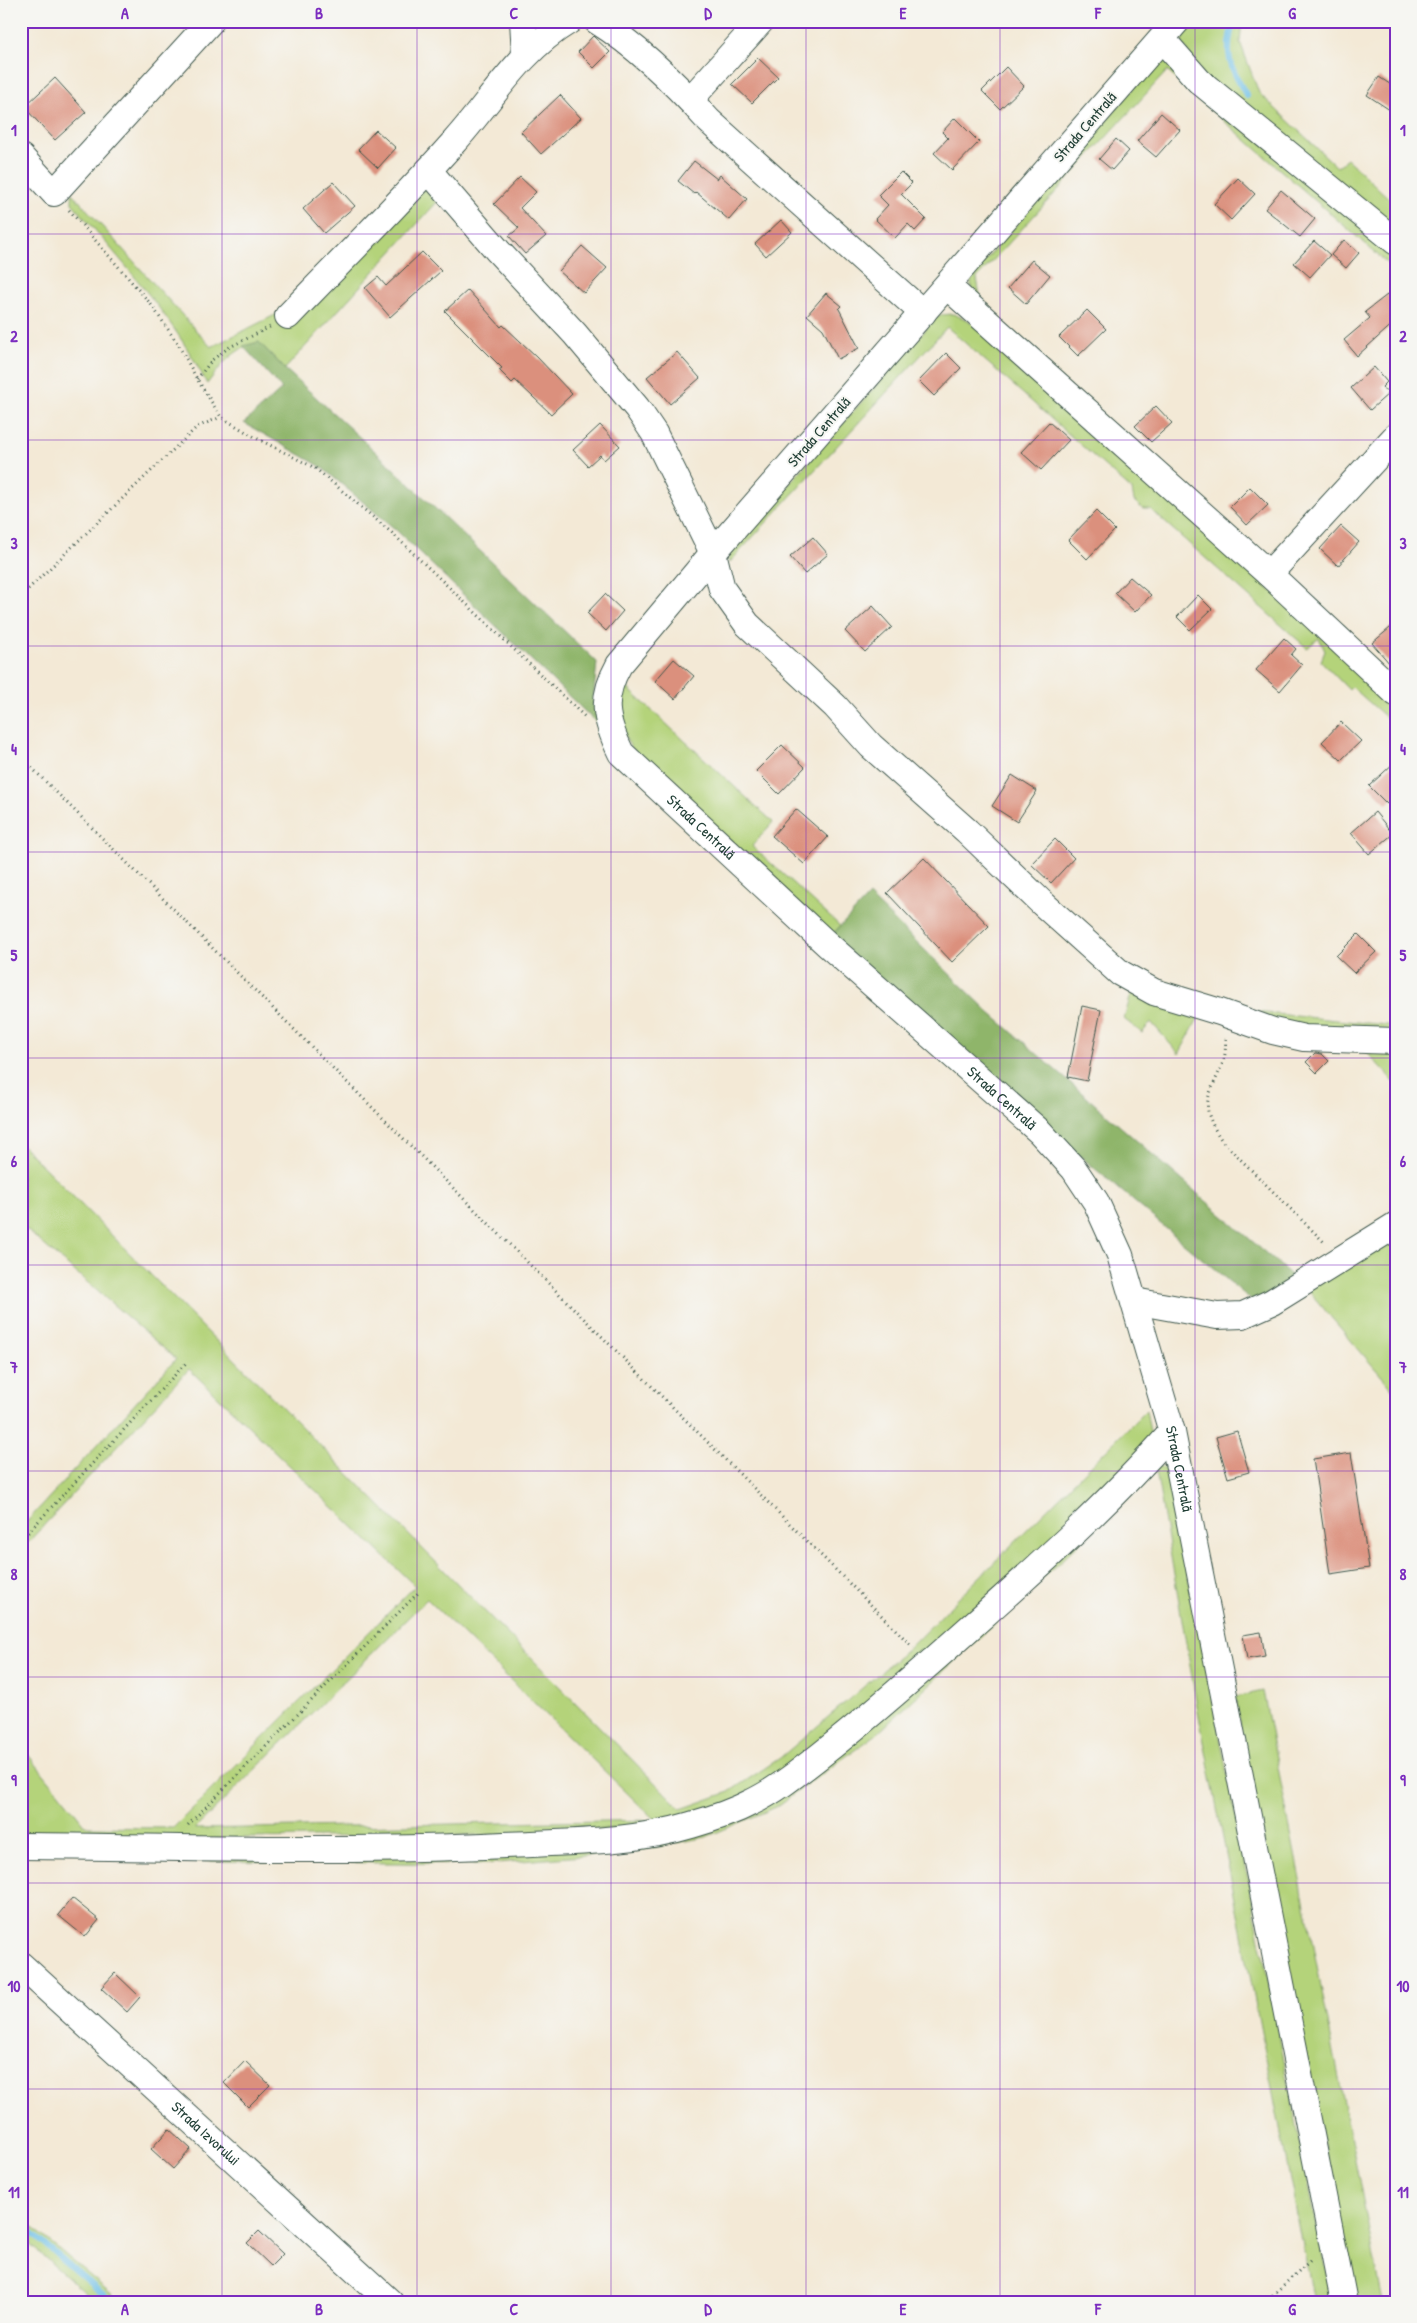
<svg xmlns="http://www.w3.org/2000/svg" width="1417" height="2323" font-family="'Patrick Hand',sans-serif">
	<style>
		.green { fill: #b4d37a; stroke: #6a8857; fill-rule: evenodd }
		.forest { fill: #8fb56a; stroke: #57794f }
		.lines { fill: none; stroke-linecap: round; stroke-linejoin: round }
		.stream { stroke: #6cbfe8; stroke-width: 6 }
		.building { fill: #db907d }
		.minor-casing { stroke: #3f574c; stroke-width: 28 }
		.path { stroke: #3f574c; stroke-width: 3; stroke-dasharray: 1 4; stroke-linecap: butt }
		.minor { stroke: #fff; stroke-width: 26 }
		.grid { fill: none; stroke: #7b2cbf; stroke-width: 1; stroke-opacity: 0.55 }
		.labels { text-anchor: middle; stroke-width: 4; stroke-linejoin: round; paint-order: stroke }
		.street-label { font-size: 15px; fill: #1f3d34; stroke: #f6f6f2 }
		.neatline { fill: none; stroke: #7b2cbf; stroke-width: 2 }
		.grid-label { font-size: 16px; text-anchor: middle; font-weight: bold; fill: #7b2cbf }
	</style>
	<rect width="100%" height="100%" fill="#f6f6f2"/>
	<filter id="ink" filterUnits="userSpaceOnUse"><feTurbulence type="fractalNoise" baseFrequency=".02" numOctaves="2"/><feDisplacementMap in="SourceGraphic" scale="10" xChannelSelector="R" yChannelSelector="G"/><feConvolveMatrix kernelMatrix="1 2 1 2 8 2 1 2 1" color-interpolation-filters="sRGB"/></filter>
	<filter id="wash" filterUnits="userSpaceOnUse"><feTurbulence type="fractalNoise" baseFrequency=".0096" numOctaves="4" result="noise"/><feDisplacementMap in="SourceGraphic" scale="20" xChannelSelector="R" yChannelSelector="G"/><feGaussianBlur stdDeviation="1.12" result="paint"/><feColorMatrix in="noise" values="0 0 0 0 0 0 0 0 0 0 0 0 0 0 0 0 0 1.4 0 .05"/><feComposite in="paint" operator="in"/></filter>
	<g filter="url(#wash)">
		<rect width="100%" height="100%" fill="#f3e9d6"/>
		<g class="green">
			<path d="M1191 21H1242L1240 42 1259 93 1337 167 1347 159 1396 205V232L1206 79 1182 43 1183 31Z"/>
			<path d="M1161 57 1396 255V271L1167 71 977 278 981 303 971 288V277Z"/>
			<path d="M425 182 438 201 285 369 259 342C233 349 223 363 207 384 173 316 120 260 72 203V193L211 347 281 312Z"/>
			<path d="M953 314 968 320 1396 701V726L1352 687 1349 690 1321 661 1325 651 1319 638 1307 648 1150 509H1143L1134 501 1132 490 947 327 729 563 728 553 936 318 940 315Z"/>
			<path d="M623 684 773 822 752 846 840 926 831 936 632 749C616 724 616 713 623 684Z"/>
			<path d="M1134 990 1201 1013 1179 1054 1151 1022 1142 1033 1124 1019 1130 998Z"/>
			<path d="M1256 1012 1396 1026V1036L1304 1033Z"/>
			<path d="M1359 1044 1396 1047V1084Z"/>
			<path d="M21 1144 681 1809 729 1792 780 1758 908 1649 1146 1410 1152 1442 1115 1485 798 1766 717 1811 615 1833 21 1841V1746L87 1827 173 1828 415 1586 189 1369 21 1550V1528L176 1359 21 1225ZM427 1599 655 1820 196 1829V1828Z"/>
			<path d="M1396 1231V1393L1306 1288Z"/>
			<path d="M1155 1464 1167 1470 1332 2302H1314L1197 1706 1156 1471 877 1734 776 1807 706 1837 631 1852 485 1864 123 1860 726 1821Z"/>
			<path d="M1263 1691 1383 2302H1355L1235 1697Z"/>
			<path d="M21 2217 121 2302H96L21 2237Z"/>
		</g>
		<g class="forest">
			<path d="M259 342 285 369 378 454 597 662 593 703 601 727 395 529 320 466 244 423 282 389 243 346Z"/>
			<path d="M869 896 990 1013 1306 1288 1275 1320 1055 1135 831 936Z"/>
		</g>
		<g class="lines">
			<g class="stream">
				<path d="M1234 21C1223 53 1230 68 1247 96"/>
				<path d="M21 2224 112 2302"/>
			</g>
		</g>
		<g id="blocks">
			<g class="building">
				<path d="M593 36 610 52 594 68 578 52Z"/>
				<path d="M758 58 778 77 752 103 732 84Z"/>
				<path d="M1006 67 1024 86 1000 109 982 91Z"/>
				<path d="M1379 77 1396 88V114L1367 95Z"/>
				<path d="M55 78 86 112 55 140 24 107Z"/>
				<path d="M560 95 581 118 541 154 521 132Z"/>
				<path d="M1161 113 1180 130 1156 157 1137 141Z"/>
				<path d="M955 118 979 142 952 170 934 153 948 138 942 132Z"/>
				<path d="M376 130 396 148 378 168 358 149Z"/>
				<path d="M1116 139 1129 151 1112 170 1099 159Z"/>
				<path d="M694 161 717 179 720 175 747 199 729 220 696 192 694 194 678 181Z"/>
				<path d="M901 172 912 183 901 194 926 219 915 231 908 224 895 238 875 219 888 205 878 195Z"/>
				<path d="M520 177 536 192 520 208 546 236 525 254 509 236 519 228 494 204Z"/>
				<path d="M1238 178 1255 194 1231 220 1214 204Z"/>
				<path d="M333 182 355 206 324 233 303 209Z"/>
				<path d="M1281 190 1315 219 1300 237 1265 209Z"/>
				<path d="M781 220 792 232 766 256 755 244Z"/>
				<path d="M1344 240 1359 253 1346 268 1331 255Z"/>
				<path d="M1314 241 1330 255 1310 277 1294 263Z"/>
				<path d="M582 246 607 268 584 293 559 271Z"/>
				<path d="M422 252 441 271 390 317 365 288 378 277 386 286Z"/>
				<path d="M1032 260 1050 275 1026 304 1008 288Z"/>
				<path d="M1396 288V321L1357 356 1344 340 1370 318 1365 312Z"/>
				<path d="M468 290 501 327 503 325 537 357 572 394 551 414 515 380 512 383 499 370 502 368 445 311Z"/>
				<path d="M826 293 842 306 839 309 859 348 838 359 823 329 807 315Z"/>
				<path d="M1087 310 1106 329 1078 356 1059 337Z"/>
				<path d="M677 352 700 378 670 404 647 377Z"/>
				<path d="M946 353 961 368 934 396 919 381Z"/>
				<path d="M1374 367 1387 382 1382 387 1388 394 1370 410 1351 388Z"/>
				<path d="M1156 406 1172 423 1151 442 1135 426Z"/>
				<path d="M1049 422 1069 440 1041 470 1021 452Z"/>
				<path d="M600 425 620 446 604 460 600 455 588 466 573 450Z"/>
				<path d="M1250 487 1268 505 1247 525 1230 507Z"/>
				<path d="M1096 511 1115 530 1087 559 1068 540Z"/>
				<path d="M1341 526 1359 542 1338 566 1320 549Z"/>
				<path d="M813 537 828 554 805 574 790 557Z"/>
				<path d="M1130 577 1151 595 1135 612 1115 593Z"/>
				<path d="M605 594 623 611 606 631 587 613Z"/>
				<path d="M1198 595 1212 609 1190 630 1177 617Z"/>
				<path d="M873 606 892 627 865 652 845 631Z"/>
				<path d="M1396 623V671L1372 643Z"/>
				<path d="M1284 638 1296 649 1291 655 1302 665 1280 691 1256 670Z"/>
				<path d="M674 659 694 676 675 699 655 681Z"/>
				<path d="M1341 722 1361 741 1341 760 1322 742Z"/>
				<path d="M782 745 805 767 779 794 756 771Z"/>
				<path d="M1396 761V796L1387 804 1369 786Z"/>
				<path d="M1012 775 1037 791 1017 822 992 806Z"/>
				<path d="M796 809 828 837 804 864 772 836Z"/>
				<path d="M1375 812 1393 834 1369 854 1351 833Z"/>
				<path d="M1055 839 1074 858 1051 883 1031 864Z"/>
				<path d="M924 858 989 926 952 962 887 893Z"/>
				<path d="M1358 934 1376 952 1354 973 1336 956Z"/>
				<path d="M1082 1006 1101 1010 1087 1081 1068 1077Z"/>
				<path d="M1315 1053 1322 1054 1329 1061 1317 1073 1306 1062Z"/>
				<path d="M1237 1431 1249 1472 1228 1478 1216 1437Z"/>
				<path d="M1351 1453 1369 1568 1330 1574 1313 1459Z"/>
				<path d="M1261 1632 1265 1656 1247 1659 1243 1635Z"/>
				<path d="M72 1898 99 1920 85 1937 58 1915Z"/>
				<path d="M115 1973 140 1997 127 2012 101 1988Z"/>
				<path d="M245 2061 270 2085 248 2107 224 2083Z"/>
				<path d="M169 2129 191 2149 173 2169 151 2149Z"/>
				<path d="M259 2231 283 2254 271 2266 247 2243Z"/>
			</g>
		</g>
	</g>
	<g filter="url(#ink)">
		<use href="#blocks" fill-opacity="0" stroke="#3f574c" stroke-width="1"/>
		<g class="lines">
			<g class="minor-casing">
				<g id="minor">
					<path d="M523 21 525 54"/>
					<path d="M597 21C639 47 676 84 709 121L923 313"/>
					<path id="s1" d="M1177 21 713 553 619 665C600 699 605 720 621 753L827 944 1040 1132 1074 1169 1096 1202 1120 1255 1172 1432 1344 2302"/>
					<path d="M1162 39 1199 81 1396 242"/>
					<path d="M690 100 761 21"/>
					<path d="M21 157 54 193 211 21"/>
					<path d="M429 171 498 251 575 334 637 408 654 433 713 553 722 589 747 624 835 706 871 746 967 831 1042 903 1120 973 1154 992 1220 1012 1273 1031 1304 1038 1396 1041"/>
					<path d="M947 286 1269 574 1396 693"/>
					<path d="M288 316C344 258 401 202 454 142 492 100 519 51 569 21"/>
					<path d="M1269 574 1396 436"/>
					<path d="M1134 1301 1217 1316 1243 1315 1272 1302 1396 1225"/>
					<path d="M21 1846C182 1847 343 1853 504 1845 566 1842 632 1843 691 1825 712 1819 733 1812 752 1802 777 1790 800 1771 822 1754 868 1718 912 1679 956 1640 1030 1574 1106 1507 1172 1432"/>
					<path id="s2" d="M21 1965 390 2302"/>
				</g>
			</g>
			<g class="path">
				<path d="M69 210 150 303 178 344 197 379 221 417 258 439 315 468 392 533 585 717"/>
				<path d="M197 379 212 360 228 348 270 327"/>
				<path d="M21 596 197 427 221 417"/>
				<path d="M21 757 913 1647"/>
				<path d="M1226 1039C1225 1046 1226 1055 1223 1062 1209 1099 1197 1102 1222 1141L1325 1243"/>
				<path d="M21 1540 186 1363"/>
				<path d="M188 1825 418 1593"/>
				<path d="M1265 2302 1312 2259"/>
			</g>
			<use href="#minor" class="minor"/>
		</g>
	</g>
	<path class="grid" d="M222 21V2302M417 21V2302M611 21V2302M806 21V2302M1000 21V2302M1195 21V2302M21 234H1396M21 440H1396M21 646H1396M21 852H1396M21 1058H1396M21 1265H1396M21 1471H1396M21 1677H1396M21 1883H1396M21 2089H1396"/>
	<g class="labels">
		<g class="street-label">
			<text transform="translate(1085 127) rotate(-49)" y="5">Strada Centrală</text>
			<text transform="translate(819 432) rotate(-49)" y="5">Strada Centrală</text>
			<text dy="5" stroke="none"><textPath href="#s1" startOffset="1054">Strada Centrală</textPath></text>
			<text dy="5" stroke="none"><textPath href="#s1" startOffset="1459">Strada Centrală</textPath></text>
			<text dy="5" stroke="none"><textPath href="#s1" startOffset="1880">Strada Centrală</textPath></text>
			<text dy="5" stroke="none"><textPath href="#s2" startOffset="250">Strada Izvorului</textPath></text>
		</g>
	</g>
	<rect width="1417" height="2323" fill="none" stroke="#f6f6f2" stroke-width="55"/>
	<rect x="28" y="28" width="1362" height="2268" class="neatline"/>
	<g class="grid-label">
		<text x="125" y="19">A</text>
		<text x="319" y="19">B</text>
		<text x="514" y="19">C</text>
		<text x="708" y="19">D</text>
		<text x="903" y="19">E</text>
		<text x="1098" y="19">F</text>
		<text x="1292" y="19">G</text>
		<text x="14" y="136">1</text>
		<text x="1403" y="136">1</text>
		<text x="14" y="342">2</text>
		<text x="1403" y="342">2</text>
		<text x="14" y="549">3</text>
		<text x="1403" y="549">3</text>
		<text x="14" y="755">4</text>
		<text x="1403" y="755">4</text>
		<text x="14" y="961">5</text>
		<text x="1403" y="961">5</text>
		<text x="14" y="1167">6</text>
		<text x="1403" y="1167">6</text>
		<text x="14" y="1373">7</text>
		<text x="1403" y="1373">7</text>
		<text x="14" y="1580">8</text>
		<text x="1403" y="1580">8</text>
		<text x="14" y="1786">9</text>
		<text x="1403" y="1786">9</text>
		<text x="14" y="1992">10</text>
		<text x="1403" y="1992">10</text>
		<text x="14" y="2198">11</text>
		<text x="1403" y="2198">11</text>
		<text x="125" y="2315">A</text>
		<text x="319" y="2315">B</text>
		<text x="514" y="2315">C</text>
		<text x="708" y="2315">D</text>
		<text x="903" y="2315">E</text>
		<text x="1098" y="2315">F</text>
		<text x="1292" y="2315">G</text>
	</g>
</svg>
